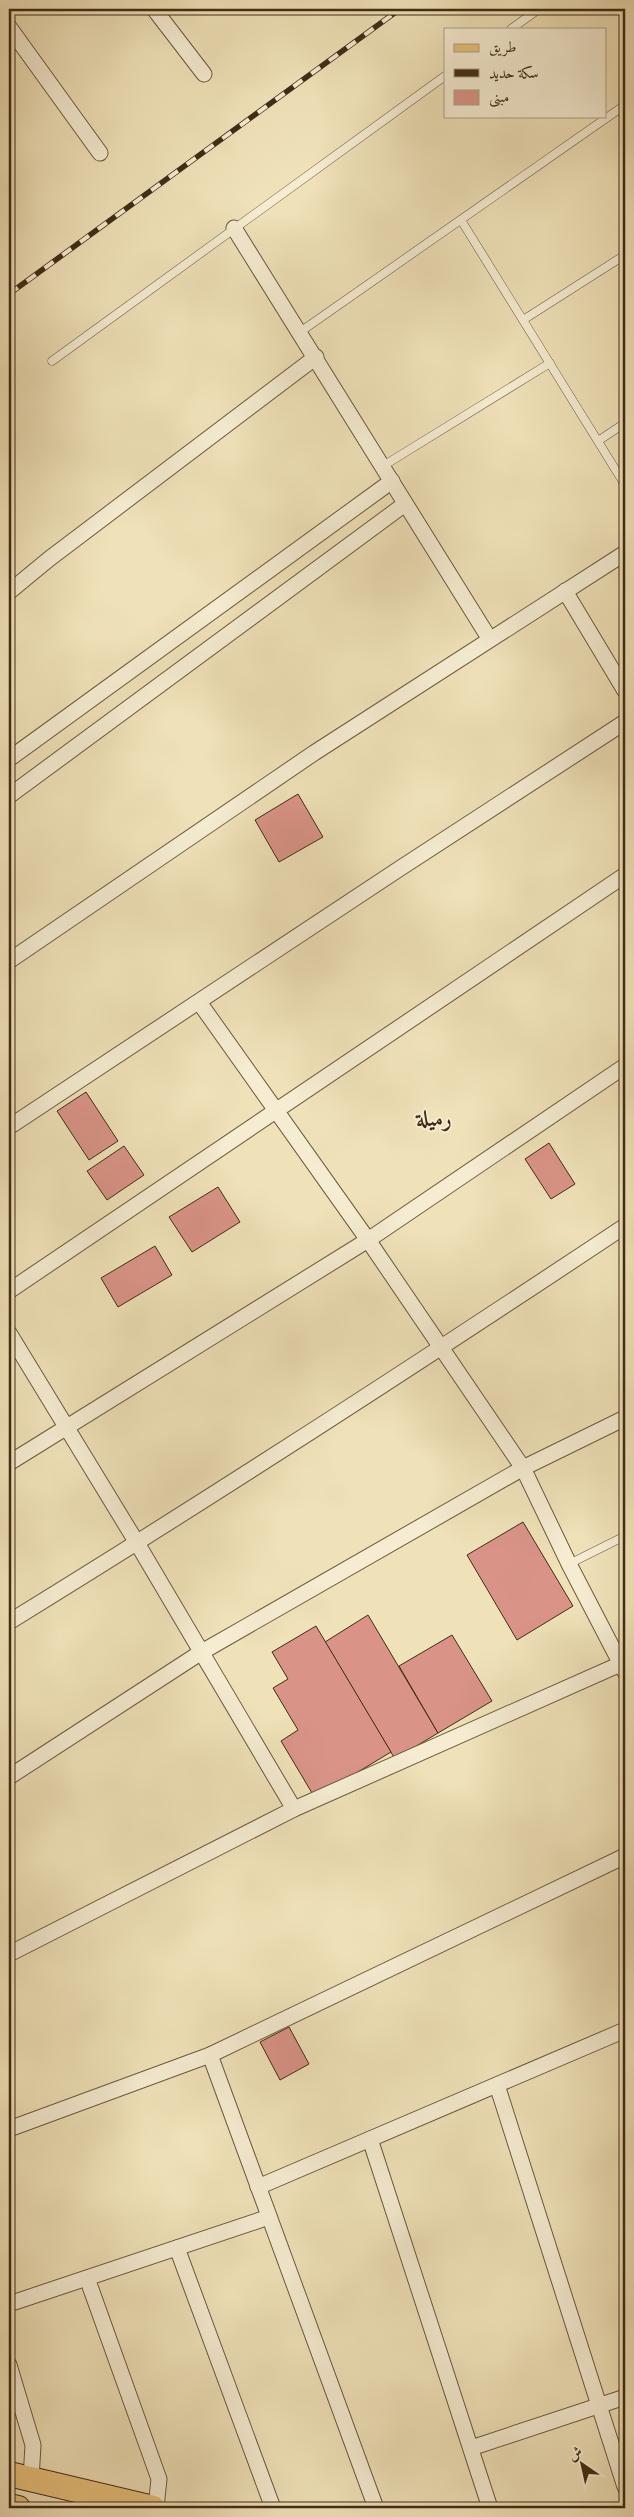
<svg xmlns="http://www.w3.org/2000/svg" width="634" height="2517" font-family="'IM FELL DW Pica',Amiri,serif">
	<style>
		.building { fill: #d99487; stroke: #402c16 }
		.lines { fill: none; stroke-linecap: round; stroke-linejoin: round }
		.lane-casing { stroke: #6c593e; stroke-width: 9 }
		.street-casing { stroke: #6c593e; stroke-width: 17 }
		.primary-casing { stroke: #402c16; stroke-width: 26 }
		.lane { stroke: #f5ecd1; stroke-width: 8 }
		.street { stroke: #f5ecd1; stroke-width: 15 }
		.primary { stroke: #e8c07c; stroke-width: 24 }
		.rail-casing { stroke: #402c16; stroke-width: 5.5 }
		.rail { stroke: #f5ecd1; stroke-width: 4; stroke-dasharray: 11; stroke-linecap: butt }
		.labels { text-anchor: middle; stroke-width: 4; stroke-linejoin: round; paint-order: stroke }
		.district-label { font-size: 22px; font-weight: bold; fill: #402c16; stroke: #f5ecd1 }
	</style>
	<rect width="100%" height="100%" fill="#efe1b8"/>
	<filter id="stains"><feTurbulence type="fractalNoise" baseFrequency=".004" numOctaves="4"/><feColorMatrix values="0 0 0 0 .2 0 0 0 0 .09 0 0 0 0 .02 0 0 0 .5 -.17"/></filter>
	<radialGradient id="worn" r=".72"><stop offset=".6" stop-color="#630" stop-opacity="0"/><stop offset="1" stop-color="#630" stop-opacity=".3"/></radialGradient>
	<g class="building">
		<path d="M298 794 323 837 279 862 255 820Z"/>
		<path d="M86 1092 118 1141 89 1160 57 1111Z"/>
		<path d="M549 1143 575 1184 551 1199 525 1159Z"/>
		<path d="M124 1146 144 1175 107 1200 87 1171Z"/>
		<path d="M218 1187 240 1222 192 1252 169 1217Z"/>
		<path d="M155 1246 172 1275 118 1307 101 1278Z"/>
		<path d="M523 1522 573 1606 517 1640 467 1555Z"/>
		<path d="M368 1615 438 1733 395 1759 325 1642Z"/>
		<path d="M316 1626 391 1752 315 1798 281 1741 298 1730 273 1688 288 1679 272 1652Z"/>
		<path d="M452 1635 492 1701 438 1733 399 1666Z"/>
		<path d="M289 2027 309 2064 280 2080 260 2042Z"/>
	</g>
	<g class="lines">
		<g class="lane-casing">
			<g id="lane">
				<path d="M511 29 539 9"/>
				<path d="M461 220 625 485"/>
				<path d="M523 320 625 255"/>
				<path d="M300 332 625 105"/>
				<path d="M52 361 445 76"/>
				<path d="M598 441 625 423"/>
				<path d="M383 466 550 363"/>
				<path d="M569 1564 625 1536"/>
			</g>
		</g>
		<g class="street-casing">
			<g id="street">
				<path d="M154 9 204 74"/>
				<path d="M9 27 100 153"/>
				<path d="M234 228 489 638"/>
				<path d="M565 591 625 691"/>
				<path d="M9 592 49 559 316 357"/>
				<path d="M9 759 392 481"/>
				<path d="M9 796 405 504"/>
				<path d="M9 961 314 753 625 553"/>
				<path d="M199 1002 368 1240 523 1468 569 1564 625 1672"/>
				<path d="M9 1127 399 869 625 722"/>
				<path d="M9 1291 625 875"/>
				<path d="M9 1333 137 1543 294 1809"/>
				<path d="M9 1463 368 1240 625 1066"/>
				<path d="M9 1622C217 1494 422 1361 625 1226"/>
				<path d="M9 1777 200 1653 523 1468 625 1418"/>
				<path d="M9 1954 294 1809 625 1662"/>
				<path d="M210 2055 376 2508"/>
				<path d="M497 2085 625 2487"/>
				<path d="M9 2129 210 2055 625 1856"/>
				<path d="M370 2139 490 2508"/>
				<path d="M258 2187 625 2030"/>
				<path d="M177 2248 273 2508"/>
				<path d="M87 2278 159 2479 156 2508"/>
				<path d="M9 2304 269 2217"/>
				<path d="M9 2365 33 2445 31 2479"/>
				<path d="M471 2448 625 2397"/>
			</g>
		</g>
		<g class="primary-casing">
			<g id="primary">
				<path d="M9 2474 153 2508"/>
				<path d="M9 2506 18 2508"/>
			</g>
		</g>
		<use href="#lane" class="lane"/>
		<use href="#street" class="street"/>
		<use href="#primary" class="primary"/>
		<g class="rail-casing">
			<path id="rail" d="M9 294 400 9"/>
		</g>
		<use href="#rail" class="rail"/>
	</g>
	<g class="labels">
		<g class="district-label">
			<text x="434" y="1126">رميلة</text>
		</g>
	</g>
	<rect width="634" height="2517" fill="none" stroke="#efe1b8" stroke-width="30"/>
	<rect x="10" y="10" width="614" height="2497" fill="none" stroke="#402c16" stroke-width="2.5"/>
	<rect x="15" y="15" width="604" height="2487" fill="none" stroke="#402c16"/>
	<rect x="444" y="28" width="162" height="90" fill="#f5ecd1" stroke="#ad9f86"/>
	<rect x="454" y="44" width="25" height="8" fill="#e8c07c" stroke="#ad9f86"/>
	<text x="489" y="52" font-size="15" fill="#402c16">طريق</text>
	<rect x="454" y="69" width="25" height="8" fill="#402c16" stroke="#ad9f86"/>
	<text x="489" y="78" font-size="15" fill="#402c16">سكة حديد</text>
	<rect x="454" y="90" width="25" height="15" fill="#d99487" stroke="#ad9f86"/>
	<text x="489" y="102" font-size="15" fill="#402c16">مبنى</text>
	<g transform="translate(582 2464) rotate(326)" stroke="#f5ecd1" stroke-width="4" paint-order="stroke">
	<path d="M0-4L9 19L0 12L-9 19Z" fill="#402c16"/>
	<text y="-8" font-size="14" font-weight="bold" text-anchor="middle" fill="#402c16">ش</text>
	</g>
	<rect width="100%" height="100%" filter="url(#stains)"/>
	<rect width="100%" height="100%" fill="url(#worn)"/>
</svg>
